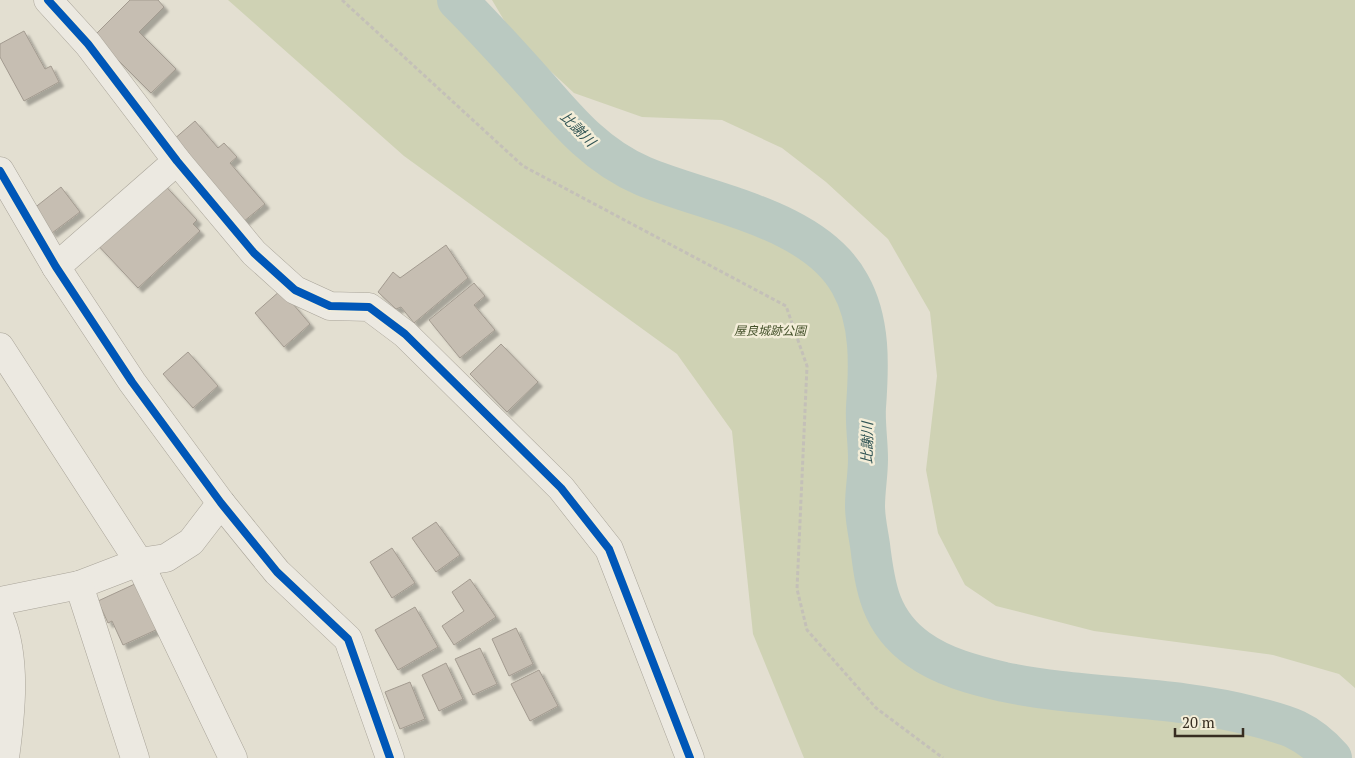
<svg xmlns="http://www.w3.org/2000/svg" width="1355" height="758" font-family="'PT Serif','Noto Sans JP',serif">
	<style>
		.green { fill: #cfd2b4 }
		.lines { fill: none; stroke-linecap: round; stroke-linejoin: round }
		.river { stroke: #bac9c1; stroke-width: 40 }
		.building { fill: #c6beb2; stroke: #a39b90; filter: url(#shadow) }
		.minor-casing { stroke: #a9a499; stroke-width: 29 }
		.path { stroke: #c4c0b8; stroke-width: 3; stroke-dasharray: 4 2.5; stroke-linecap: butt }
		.minor { stroke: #ece9e1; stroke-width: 28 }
		.cycleway-casing { stroke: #f3edd8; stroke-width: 11 }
		.cycleway { stroke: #0057b8; stroke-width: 8 }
		.labels { text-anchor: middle; stroke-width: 5; stroke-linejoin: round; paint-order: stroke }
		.park-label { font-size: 12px; font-style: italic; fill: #44512a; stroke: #f3edd8 }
		.water-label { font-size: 14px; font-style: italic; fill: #325555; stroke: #f3edd8 }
	</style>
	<defs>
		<filter id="shadow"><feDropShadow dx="4.5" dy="4.5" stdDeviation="1" flood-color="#0004"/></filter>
	</defs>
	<rect width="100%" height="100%" fill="#e3dfd1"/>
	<g class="green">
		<path d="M228 0H454L485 30 577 131 639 174 793 233 849 281 864 327 867 528 880 600 919 650 1016 684 1174 702 1290 727 1332 758H804L753 634 732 431 677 354 404 156Z"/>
		<path d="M492 0H1355V688L1339 674 1273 655 1094 631 996 606 965 585 938 533 926 470 937 376 930 312 888 239 826 182 782 148 722 120 642 117 574 93 514 37Z"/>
	</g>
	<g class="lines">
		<path class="river" d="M457 0C485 28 512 58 538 87 569 123 598 157 643 176 707 203 814 218 850 284 871 321 869 366 866 407 865 424 868 442 868 459 868 475 865 490 865 506 865 519 868 532 870 545 875 587 880 622 918 649 943 667 974 675 1004 682 1086 699 1171 695 1252 716 1288 725 1307 730 1332 758"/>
	</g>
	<g class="building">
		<path d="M130 0H158L164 7 139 32 176 69 151 93 94 36Z"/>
		<path d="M24 31 45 69 51 66 59 82 24 101 0 57V44Z"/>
		<path d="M195 121 218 148 224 143 237 157 230 163 265 204 243 222 173 140Z"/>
		<path d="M159 179 197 220 193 224 200 231 138 288 93 240Z"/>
		<path d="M61 187 80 212 52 233 33 209Z"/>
		<path d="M446 245 468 278 414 323 401 307 396 309 378 292 393 272 400 278Z"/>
		<path d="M474 283 485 296 474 305 495 330 460 358 429 320Z"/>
		<path d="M281 290 310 324 284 347 255 313Z"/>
		<path d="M501 344 538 382 507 412 470 374Z"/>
		<path d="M188 352 218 386 193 408 163 374Z"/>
		<path d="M436 522 460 555 436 572 412 538Z"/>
		<path d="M392 548 415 583 392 598 370 562Z"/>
		<path d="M470 579 496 617 454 645 442 626 464 611 452 592Z"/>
		<path d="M137 583 158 629 123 645 112 621 108 623 98 601Z"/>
		<path d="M415 607 438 647 398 670 375 630Z"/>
		<path d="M516 628 533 664 509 676 492 639Z"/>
		<path d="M480 648 497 684 473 695 455 659Z"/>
		<path d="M446 663 463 699 439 711 422 675Z"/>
		<path d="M539 670 558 706 530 721 511 684Z"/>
		<path d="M410 682 425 719 400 729 385 692Z"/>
	</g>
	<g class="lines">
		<g class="minor-casing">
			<g id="minor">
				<path d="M48 0 88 44 177 161 254 253 295 290 330 306 369 307 405 334 561 488 609 549 690 758"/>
				<path d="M0 171 56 267 132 382 221 503 277 572 348 639 390 758"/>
				<path d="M56 267 177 161"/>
				<path d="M0 347 139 562 233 758"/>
				<path d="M79 585 139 562 166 558 191 542 221 503"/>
				<path d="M0 601 79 585 135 758"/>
				<path d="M0 618C17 659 11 714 5 758"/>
			</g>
		</g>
		<path class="path" d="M342 0 523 166 786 306 807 366 797 589 807 630 876 708 943 758"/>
		<use href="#minor" class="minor"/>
		<g class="cycleway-casing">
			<g id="cycleway">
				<path d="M48 0 88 44 177 161 254 253 295 290 330 306 369 307 405 334 561 488 609 549 690 758"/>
				<path d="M0 171 56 267 132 382 221 503 277 572 348 639 390 758"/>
			</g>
		</g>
		<use href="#cycleway" class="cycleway"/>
	</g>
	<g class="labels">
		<g class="park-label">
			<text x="770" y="335">屋良城跡公園</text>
		</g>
		<g class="water-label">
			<text transform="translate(578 129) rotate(45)" y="5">比謝川</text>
			<text transform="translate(867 443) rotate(-89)" y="5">比謝川</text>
		</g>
	</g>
	<path d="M1175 728v8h68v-8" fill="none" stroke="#372d21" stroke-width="2.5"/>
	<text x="1182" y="728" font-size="15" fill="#372d21" stroke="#f3edd8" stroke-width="4" paint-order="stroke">20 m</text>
</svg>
